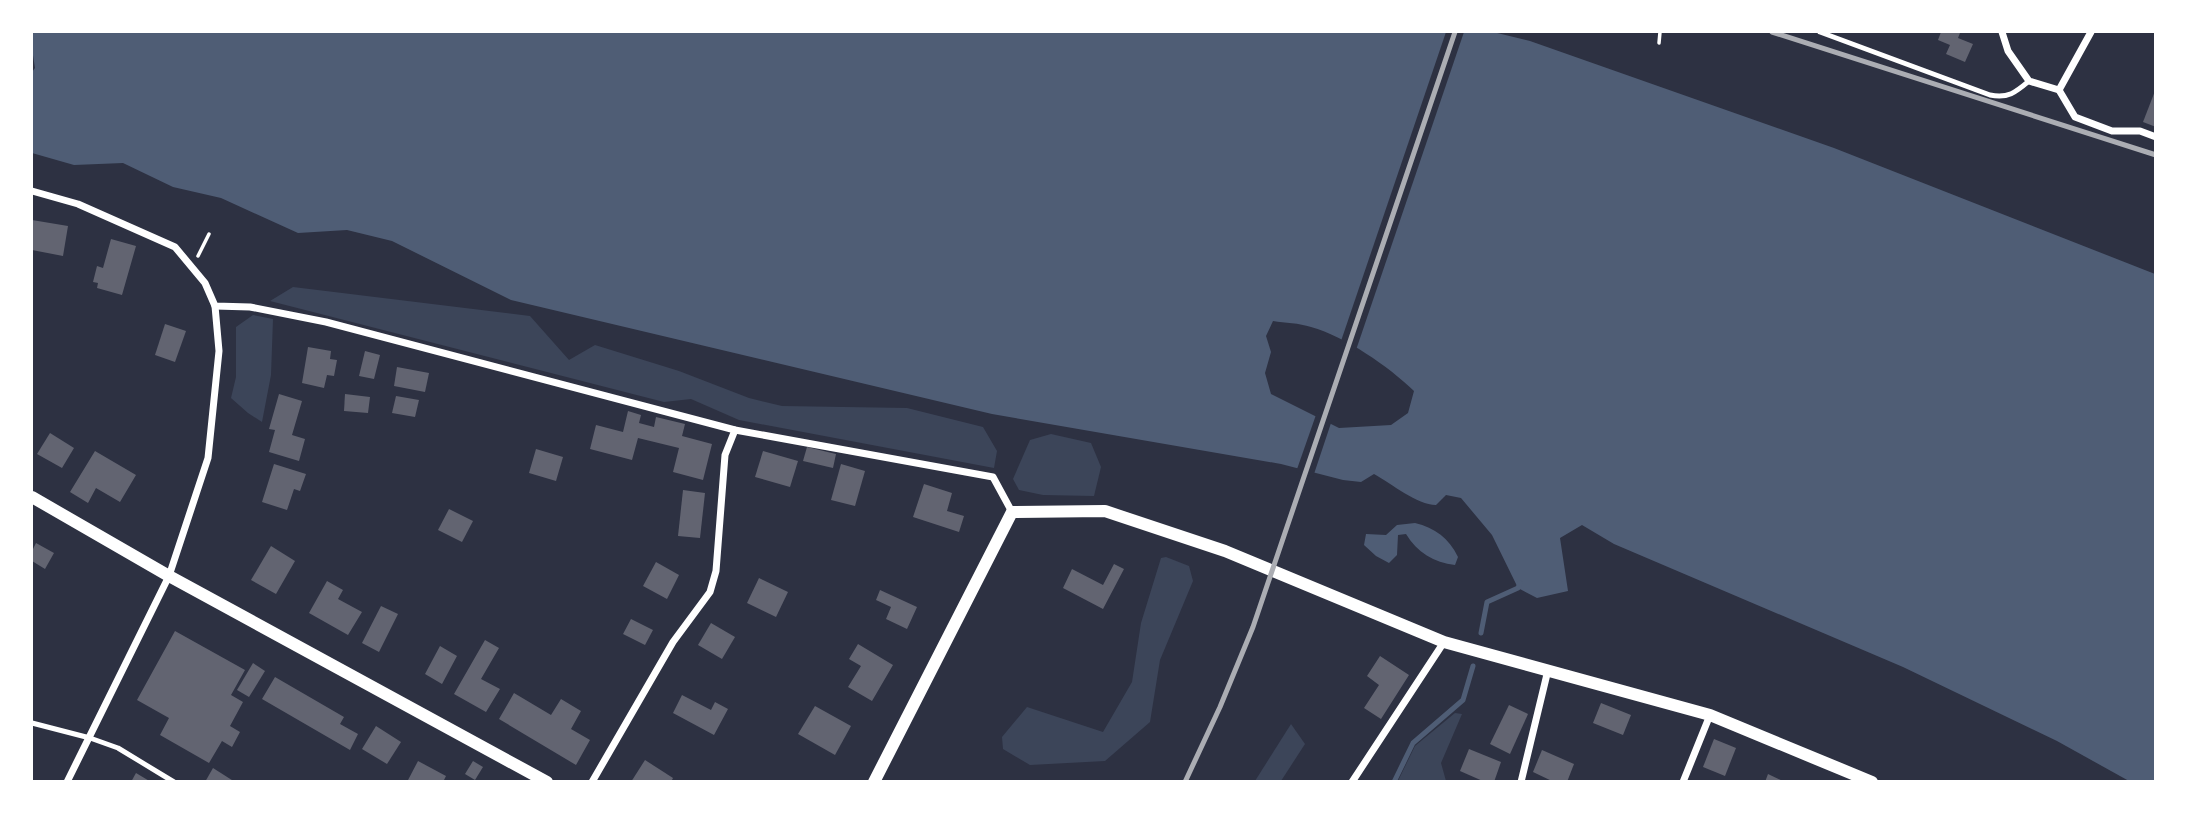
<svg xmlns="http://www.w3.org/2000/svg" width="2187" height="813" font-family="'Fira Sans',sans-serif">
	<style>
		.green { fill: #3c4559 }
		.water { fill: #4f5d75; fill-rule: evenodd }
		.pier { fill: #2d3142 }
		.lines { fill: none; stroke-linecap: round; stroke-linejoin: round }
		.stream { stroke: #4f5d75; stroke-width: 5 }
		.building { fill: #626471 }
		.path { stroke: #fff; stroke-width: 3.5 }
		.service { stroke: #fff; stroke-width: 5 }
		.minor { stroke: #fff; stroke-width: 7 }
		.tertiary { stroke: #fff; stroke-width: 12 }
		.rail { stroke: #abadb3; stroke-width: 5 }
	</style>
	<rect width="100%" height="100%" fill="#2d3142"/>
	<g class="green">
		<path d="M293 287 530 316 569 360 595 345 679 371 749 398 782 406 907 408 983 427 997 451 994 468 739 420 691 399 664 402 270 301Z"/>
		<path d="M253 315 273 319 271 375 262 422 248 413 231 398 236 377V327Z"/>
		<path d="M1051 434 1091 443 1101 467 1094 496 1043 495 1019 490 1013 479 1030 440Z"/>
		<path d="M1166 557 1189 566 1193 581 1160 660 1150 722 1105 761 1030 765 1003 749 1002 737 1027 707 1103 732 1132 682 1141 623 1161 558Z"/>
		<path d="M1455 713 1462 714 1441 763 1446 781H1398L1415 746Z"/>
		<path d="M1291 724 1305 744 1281 781H1255Z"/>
	</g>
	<g class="water">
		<path d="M32 32H1493L1530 41 1834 148 2155 274V781H2129L2057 741 1903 667 1614 544 1582 525 1560 538 1568 591 1537 598 1518 588 1492 535 1461 498 1446 495 1436 505C1417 505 1392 484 1374 474L1361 482 1343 480 1281 464 992 414 511 300 392 241 347 230 298 233 221 198 173 187 123 163 74 165 32 153V72L35 68 32 49ZM1273 321C1285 323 1299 323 1311 327 1346 337 1388 366 1414 391L1408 413 1391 425 1339 428 1271 394 1265 373 1271 352 1266 336Z"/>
		<path d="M1415 523C1435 528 1449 538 1458 557L1455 565C1434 563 1417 552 1406 534L1398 535 1397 555 1389 563 1376 556 1364 545 1366 534 1386 535 1397 525Z"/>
	</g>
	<g class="pier">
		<path d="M1446 32H1464L1355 353 1340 344Z"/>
		<path d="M1317 412 1332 420 1313 477 1296 472Z"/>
	</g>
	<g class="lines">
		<g class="stream">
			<path d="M1481 633 1487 602 1518 588 1520 583"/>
			<path d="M1394 782 1413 743 1463 700 1473 666"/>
		</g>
	</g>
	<g class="building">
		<path d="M1941 32H1956L1960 33 1958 38 1973 44 1965 62 1946 54 1950 45 1938 40Z"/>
		<path d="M2155 91H2156V127L2143 122Z"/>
		<path d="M32 220 68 226 63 256 32 250Z"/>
		<path d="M111 239 136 246 122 295 97 288 98 283 93 282 97 266 103 268Z"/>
		<path d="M165 324 186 331 175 362 155 355Z"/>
		<path d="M308 347 331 351 330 359 337 360 334 376 327 375 324 388 302 383Z"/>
		<path d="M365 351 380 355 374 379 359 376Z"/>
		<path d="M397 367 429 373 425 392 394 386Z"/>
		<path d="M279 394 302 401 292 435 305 439 299 461 269 452 275 430 269 429Z"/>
		<path d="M345 394 370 397 368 413 344 411Z"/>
		<path d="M396 396 419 400 415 417 392 413Z"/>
		<path d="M628 411 641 415 639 423 654 427 656 417 685 424 682 436 712 444 703 480 673 472 679 448 638 438 632 460 590 449 596 425 623 432Z"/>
		<path d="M50 433 74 448 62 468 37 454Z"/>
		<path d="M807 447 836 454 833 468 803 461Z"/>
		<path d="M536 449 563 457 556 481 529 473Z"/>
		<path d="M95 451 136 475 120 502 96 488 88 503 70 492Z"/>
		<path d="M763 451 798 461 790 487 755 477Z"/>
		<path d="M274 464 306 474 300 491 294 489 287 510 262 502Z"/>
		<path d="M841 464 865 471 855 506 831 500Z"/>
		<path d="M924 484 952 493 947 511 964 516 959 532 913 517Z"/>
		<path d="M683 490 705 493 700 538 678 536Z"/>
		<path d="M449 509 473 521 462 542 438 530Z"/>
		<path d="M36 543 54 553 45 569 32 561V551Z"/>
		<path d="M271 546 295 561 276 594 251 580Z"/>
		<path d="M656 562 679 575 667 599 643 586Z"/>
		<path d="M1114 564 1124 569 1103 609 1063 588 1072 569 1103 585Z"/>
		<path d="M759 578 788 592 776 617 747 603Z"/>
		<path d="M327 581 343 590 338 599 362 612 348 635 309 613Z"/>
		<path d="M880 590 917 607 907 629 886 619 891 607 876 600Z"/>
		<path d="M381 606 398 614 379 652 362 643Z"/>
		<path d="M631 619 653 630 645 645 623 634Z"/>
		<path d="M711 623 735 637 722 659 698 645Z"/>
		<path d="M175 631 245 670 231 695 243 702 230 726 240 732 232 747 222 741 209 763 160 735 169 718 137 700Z"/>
		<path d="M485 640 499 648 481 679 500 689 486 712 454 694Z"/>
		<path d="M858 644 893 665 872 701 848 687 861 666 849 659Z"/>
		<path d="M440 646 457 656 442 684 425 674Z"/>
		<path d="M1380 656 1409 675 1381 719 1364 708 1379 685 1367 676Z"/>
		<path d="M253 663 265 671 249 697 237 690Z"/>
		<path d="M275 677 344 717 340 724 358 734 350 750 262 699Z"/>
		<path d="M514 693 551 715 561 699 581 711 571 729 590 740 576 765 499 719Z"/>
		<path d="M682 695 711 710 715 702 728 709 714 735 673 713Z"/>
		<path d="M1601 703 1631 715 1623 735 1593 723Z"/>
		<path d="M1509 705 1528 714 1510 754 1490 744Z"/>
		<path d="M815 706 851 726 835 755 798 734Z"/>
		<path d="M376 726 401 742 387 764 362 749Z"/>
		<path d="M1714 739 1736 748 1725 776 1703 767Z"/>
		<path d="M1469 749 1501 762 1494 782H1485L1460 771Z"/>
		<path d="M1542 750 1574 764 1567 782H1554L1533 772Z"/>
		<path d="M645 760 673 778 671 782H631Z"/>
		<path d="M418 761 446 776 443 782H407Z"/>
		<path d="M473 761 483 767 475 780 465 774Z"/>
		<path d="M213 768 235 782H205Z"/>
		<path d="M136 773 151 782H131Z"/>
		<path d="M1768 774 1785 782H1765Z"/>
	</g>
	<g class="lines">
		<g class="path">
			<path d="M1659 43 1660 32"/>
			<path d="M198 256 209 234"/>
		</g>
		<g class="service">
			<path d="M1820 32 1990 95C2008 99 2016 92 2029 81"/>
			<path d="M32 723 90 738 118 748 174 782"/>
		</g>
		<g class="minor">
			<path d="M2002 32 2008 51 2029 81 2059 90 2075 117 2112 131H2140L2156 137"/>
			<path d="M2059 90 2091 32"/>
			<path d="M32 191 78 204 175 247 205 283 215 306 250 307 326 322 735 430 993 477 1012 512"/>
			<path d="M67 782 169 576 208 458 219 351 215 306"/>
			<path d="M592 782 673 642 710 592 716 571 725 455 735 430"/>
			<path d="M1352 782 1444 642"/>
			<path d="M1521 782 1548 670"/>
			<path d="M1683 782 1710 715"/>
		</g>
		<g class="tertiary">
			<path d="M32 497 169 576 547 782"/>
			<path d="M874 782 1012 512 1105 511 1225 551 1444 642 1710 715 1872 782"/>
		</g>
		<g class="rail">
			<path d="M1772 32 2156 155"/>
			<path d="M1185 782 1220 707 1253 627 1455 32"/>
		</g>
	</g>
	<rect width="2187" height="813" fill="none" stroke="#ffffff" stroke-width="66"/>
</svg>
